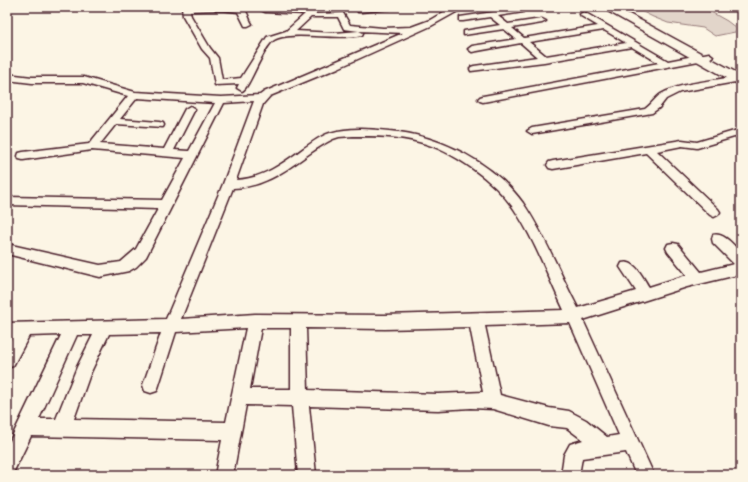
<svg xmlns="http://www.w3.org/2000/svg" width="748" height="482" font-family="Sriracha,sans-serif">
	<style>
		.green { fill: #e2d5ca; stroke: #967a7a }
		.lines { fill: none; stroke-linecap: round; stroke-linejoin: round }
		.minor-casing { stroke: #4a1f2b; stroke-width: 3 }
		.highway-casing { stroke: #4a1f2b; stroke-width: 3 }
		.minor { fill: #fcf5e5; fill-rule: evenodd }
		.highway { fill: #fcf5e5; fill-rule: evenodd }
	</style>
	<rect width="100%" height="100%" fill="#fcf5e5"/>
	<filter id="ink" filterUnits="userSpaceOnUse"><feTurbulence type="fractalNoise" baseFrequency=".025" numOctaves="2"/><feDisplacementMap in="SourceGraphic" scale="8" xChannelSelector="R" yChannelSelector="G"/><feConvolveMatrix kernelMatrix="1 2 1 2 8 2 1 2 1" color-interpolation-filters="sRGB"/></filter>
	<g filter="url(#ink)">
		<path class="green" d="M633 7H702L727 21 740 31 715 36 703 28 668 23 653 17Z"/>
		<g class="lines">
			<g class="minor-casing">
				<g id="minor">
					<path d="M182 7C192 7 240 5 245 10 248 13 249 20 252 24L248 26H245L238 12 221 10 190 11 191 16 210 48 218 58 222 80 241 78 267 37 286 31 305 14 265 12 261 10 262 8 305 10V7H313L312 11 316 14 343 13 350 25 383 28 411 27 430 20 452 7H473L472 9 458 11 431 26 338 68 270 96 263 104 236 180C262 179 284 163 304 148 312 143 320 136 330 133 349 127 371 129 390 131 439 135 494 163 523 203 545 235 560 274 578 308L636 291 620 267 622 263C635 259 643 278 649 287L687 275 668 252 666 248 668 244 673 243 678 244 701 272 734 264 713 243 712 239 713 235C724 232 734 246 741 253V274L687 287 583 320 654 475H636L626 452 582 458 579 475H561L564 455 570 444 583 440 567 428 549 426 493 409 471 408 438 410 309 406 316 475H298L292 406 246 405 233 475H215L222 440 31 436 13 473 7 475V447L61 335 29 336 13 366 7 368V346L12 337H7V323L166 319 223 184 254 101 224 103 146 257 136 267 129 271 100 277 7 254V244L100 265 121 262 136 249 158 209 7 205V197L162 200 185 158 92 150 23 160 19 159 18 156 19 153 23 152 89 144 128 96 83 83H32L7 80V74L32 77H84L135 92 221 97 260 95 264 92 403 33 359 31 363 33 362 35C337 41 292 30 274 40 263 47 249 89 242 91L237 88 239 84 215 85 210 58 202 49 183 16ZM311 17H338L344 29 359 31 335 33 296 31ZM137 98 215 103 189 151 174 150 195 109 190 106 185 109 164 149 100 144 116 124 163 127 164 125 163 123 159 122 120 119ZM353 136C374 136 398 136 419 142 452 150 495 181 514 209 535 240 548 277 564 310L385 315 255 314 181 319 233 188C276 187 298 157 333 139L339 137ZM570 323 619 435 607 437 586 420 569 411 549 408 500 395 485 326ZM470 327 483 392 438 394 308 390 306 328 385 329ZM246 328 226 422 74 419 90 374 109 334 161 333 143 385 145 391 151 393 157 391 159 385 176 332ZM261 328H291V389H250ZM77 335H93L77 367 56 419H39Z"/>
					<path d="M357 7H394L390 9 361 12H358Z"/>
					<path d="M520 8H523V12L498 16 508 24 542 19 546 21 542 23 512 28 524 38 598 26 581 16 580 14 584 12 668 61 709 53 713 56 709 59 483 102 480 101 478 99 480 97 483 96 659 63 632 47 544 62 471 71 470 69 471 67 474 66 537 57 521 43 472 52 468 49 472 46 516 39 504 29 464 35V31L500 25 490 17 463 21H460V17ZM604 30 626 43 546 56 529 42Z"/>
					<path d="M738 76 741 77V81L680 92 666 99 659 108 652 113 532 134 527 131 532 128 645 109C652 104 656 97 661 94 682 82 714 81 738 76Z"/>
					<path d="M741 129V135L697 148 682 146 657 151 718 209 720 212 718 215 714 217 710 215 646 153 553 169 549 168 547 165 549 162 553 161 682 140 697 142Z"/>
				</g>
			</g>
			<g class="highway-casing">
				<path id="highway" d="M603 7H616L741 75V84L736 83 604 9Z"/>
			</g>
			<use href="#minor" class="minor"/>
			<use href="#highway" class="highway"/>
		</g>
	</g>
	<rect width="748" height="482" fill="none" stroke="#fcf5e5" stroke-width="24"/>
	<rect x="12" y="12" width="724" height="458" fill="none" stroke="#4a1f2b" stroke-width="1.5" filter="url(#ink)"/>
</svg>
